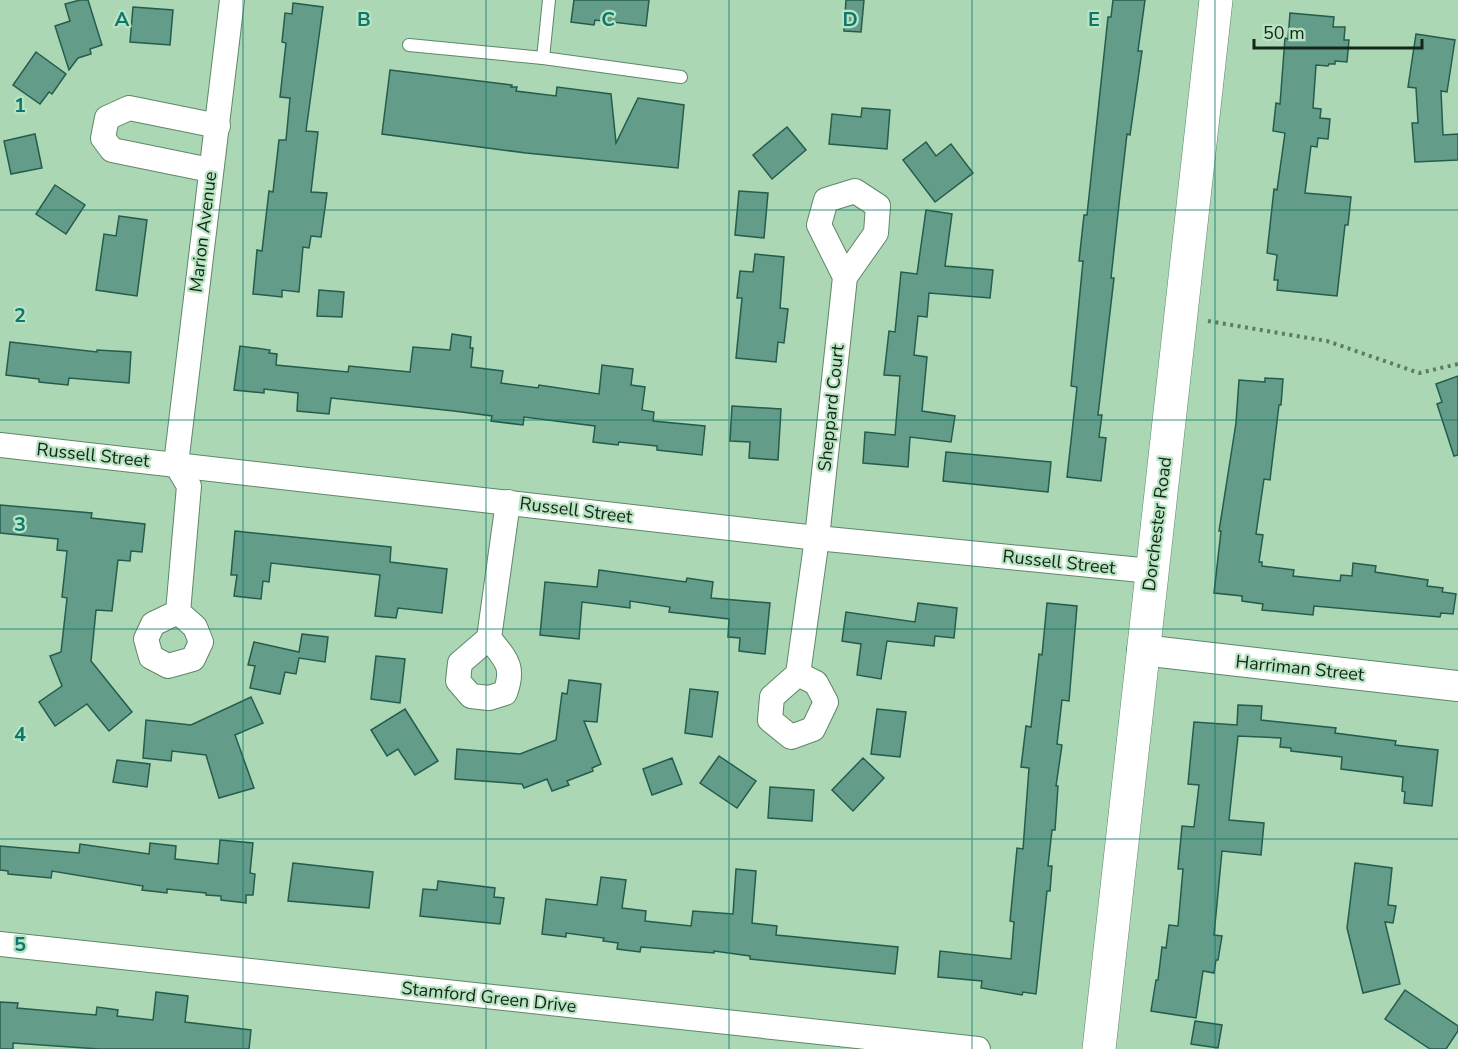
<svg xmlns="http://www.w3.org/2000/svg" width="1458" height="1049" font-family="'Nunito Sans',sans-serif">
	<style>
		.building { fill: #649c8a; stroke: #245d4d; stroke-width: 1.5 }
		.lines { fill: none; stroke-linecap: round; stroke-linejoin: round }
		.service-casing { stroke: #5e8768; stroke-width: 14 }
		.minor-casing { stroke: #5e8768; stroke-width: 26 }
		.tertiary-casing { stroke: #5e8768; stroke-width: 32 }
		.secondary-casing { stroke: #5e8768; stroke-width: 34 }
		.path { stroke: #5e7c65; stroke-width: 4; stroke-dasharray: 3 4.5; stroke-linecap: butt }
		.service { stroke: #fff; stroke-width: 12 }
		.minor { stroke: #fff; stroke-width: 24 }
		.tertiary { stroke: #fff; stroke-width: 30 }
		.secondary { stroke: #fff; stroke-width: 33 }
		.grid { fill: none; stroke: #0f766e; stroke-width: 1.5; stroke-opacity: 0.55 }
		.labels { text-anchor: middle; stroke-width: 4.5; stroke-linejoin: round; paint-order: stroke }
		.street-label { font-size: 18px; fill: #142519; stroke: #b8e4c2 }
		.grid-label { font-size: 20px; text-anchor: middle; font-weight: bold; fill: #0f766e; stroke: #b8e4c2; stroke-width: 4.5; stroke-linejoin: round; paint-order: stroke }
	</style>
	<rect width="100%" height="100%" fill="#abd7b5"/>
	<g class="building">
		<path d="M80 0H88L102 45 90 49 91 54 78 58 69 70 55 26 70 21 65 4Z"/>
		<path d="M574 0H649L646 26 595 20 594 25 571 22Z"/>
		<path d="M846 0H864L861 32 844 31Z"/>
		<path d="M1113 0H1145L1138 51H1142L1130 135 1127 134 1120 195 1111 278H1114L1098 415H1102L1099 437 1106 438 1101 481 1067 477 1077 387 1071 386 1083 261H1079L1084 215H1087L1108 17H1111Z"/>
		<path d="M293 3 323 7 306 131 318 132 311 192 327 193 321 237 311 236 309 248 303 247 299 292 282 290V297L253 294 257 250 262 251 269 191 273 192 279 140H286L290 98 280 97 286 43 282 42 285 13 292 14Z"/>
		<path d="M133 7 173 10 170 45 130 42Z"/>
		<path d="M1290 13 1334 17 1333 27H1345L1344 40H1349L1347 62 1335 61V64H1329L1328 66 1316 65 1313 108 1321 109 1320 118 1330 119 1328 139 1318 138 1317 147 1311 146 1305 193 1351 197 1348 225H1345L1337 296 1277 290 1278 280H1274L1277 255 1267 253 1274 189 1277 190 1285 133 1273 131 1276 103 1280 104 1285 38 1288 39Z"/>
		<path d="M1416 34 1455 40 1447 92 1441 91 1443 135 1458 134V160L1415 162 1412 123H1418L1416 88 1408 87Z"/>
		<path d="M36 52 66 74 52 94 49 92 40 104 13 85Z"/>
		<path d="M390 70 512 85 511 87H517L516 91 556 96 557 87 611 94 616 143 638 98 684 105 678 168 526 153 382 134Z"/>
		<path d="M862 108 890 110 887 149 829 144 832 114 861 117Z"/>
		<path d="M787 127 806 150 772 179 753 155Z"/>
		<path d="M35 134 42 168 11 174 4 141Z"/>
		<path d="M926 142 936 156 951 144 973 173 935 202 903 160Z"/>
		<path d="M55 185 85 205 66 234 36 214Z"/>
		<path d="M739 191 768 193 764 238 735 235Z"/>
		<path d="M926 210 952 214 945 266 993 270 990 298 929 293 927 317 918 316 914 355 927 357 922 411 955 416 951 442 910 437 908 467 863 463 865 432 895 435 900 376 884 375 889 331 895 332 901 272 917 274Z"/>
		<path d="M119 216 147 220 137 296 96 290 104 234 116 236Z"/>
		<path d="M755 254 784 257 780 308 788 309 784 343 778 342 776 362 736 358 742 298H737L740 271 753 272Z"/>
		<path d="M319 290 344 292 342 317 317 316Z"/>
		<path d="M452 334 471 337 470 348H473L471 367 503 371 501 383 538 388 539 385 599 394 602 365 633 369 631 385 645 387 642 410 654 412 653 421 705 426 702 455 657 450V446L619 442 618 445 593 442 595 426 524 417 523 425 491 421 492 416 454 411 331 398 329 414 297 411 298 393 264 389V393L234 390 240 346 270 350 269 353 277 354 276 365 348 372 349 366 410 372 413 347 450 350Z"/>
		<path d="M10 342 97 352V350L131 352 129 383 69 378 68 385 39 382V379L6 375Z"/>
		<path d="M1458 376V455L1454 456 1437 404 1442 402 1436 384Z"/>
		<path d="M1265 378 1283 379 1281 405H1279L1270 480 1264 479 1256 534 1263 535 1259 562H1262V566L1294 570 1293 576 1340 581 1341 575 1352 576 1353 563 1376 566 1375 572 1428 580 1427 586 1443 588 1442 592 1456 594 1453 614 1441 613 1440 617 1314 606 1313 615 1262 610 1263 604 1242 601V596L1214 593 1221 531H1219L1236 423 1239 380 1265 382Z"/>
		<path d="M732 406 781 409 778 460 749 458 750 442 730 441Z"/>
		<path d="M946 452 1051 462 1048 492 943 481Z"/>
		<path d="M0 505 92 513 91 518 145 524 142 552 131 551 130 561 118 560 112 611 96 610 91 661 132 712 109 731 87 704 55 726 39 702 62 686 50 656 61 652 67 598 62 597 67 551 57 550 58 539 0 533Z"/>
		<path d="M235 531 391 547 390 562 447 569 442 613 398 608 396 618 375 616 380 575 271 563 269 582 263 581 261 599 234 596 237 575H231Z"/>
		<path d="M599 570 686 582 687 578 713 582 711 598 770 603 765 654 739 651 740 638 728 637 729 619 669 612 670 607 630 601V608L582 602 579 639 540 635 545 582 597 587Z"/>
		<path d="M918 603 957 608 954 638 935 636 934 646 887 641 881 679 857 675 861 644 842 641 846 612 915 622Z"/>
		<path d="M1047 603 1077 606 1069 701 1062 700 1057 744 1062 745 1056 786H1058L1055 830H1052L1048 866H1052L1050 891H1047L1036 994 1023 992 1022 995 981 988 982 981 938 977 940 951 1011 959 1014 922 1010 921 1017 848 1023 849 1029 768 1021 767 1026 726 1031 727 1039 654 1042 655Z"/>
		<path d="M302 634 328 637 325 662 299 658 296 674 285 672 280 694 250 688 255 666 248 665 254 642 299 652Z"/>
		<path d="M376 656 405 659 400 703 371 699Z"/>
		<path d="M569 680 601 684 597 722 584 721 601 764 592 768 593 771 567 781 569 785 552 791 547 779 524 788 522 784 455 779 457 749 520 754 556 740 562 693 567 694Z"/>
		<path d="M690 689 718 692 712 737 685 733Z"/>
		<path d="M251 697 263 723 235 735 254 788 219 798 206 755 172 751 171 761 143 758 146 720 191 725Z"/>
		<path d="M1238 705 1262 706 1261 720 1336 728 1335 733 1396 741 1395 745 1438 750 1432 806 1404 803 1405 792 1402 791 1403 777 1341 769 1342 757 1291 751V748L1280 747 1281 738 1238 736 1229 820 1264 823 1261 855 1222 851 1214 935 1222 936 1218 960H1216L1214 973 1203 971 1196 1018 1151 1011 1156 980H1158L1162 947 1166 948 1169 925 1178 926 1183 869H1178L1182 826 1194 827 1199 785 1188 784 1194 722 1237 725Z"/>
		<path d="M405 709 438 761 415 775 398 749 387 756 371 730Z"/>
		<path d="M877 709 906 712 900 757 871 754Z"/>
		<path d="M719 756 756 781 737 808 700 783Z"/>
		<path d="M672 758 682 784 652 795 643 769Z"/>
		<path d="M863 758 884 778 853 811 832 790Z"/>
		<path d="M117 760 150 764 147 787 113 782Z"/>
		<path d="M770 787 814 790 812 821 768 818Z"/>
		<path d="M220 840 253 843 250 873 255 874 253 895H246V903L221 900V896L206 895V893L167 889V893L142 890 143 886 52 871 51 878 8 874V871L0 870V846L79 853 80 844 149 854 150 843 176 846 175 859 218 864Z"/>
		<path d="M293 863 373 872 369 908 288 901Z"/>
		<path d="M1355 863 1392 868 1388 905 1396 906 1393 923 1385 922 1400 984 1363 993 1347 928Z"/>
		<path d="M736 869 756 871 752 923 777 926 776 935 898 947 895 974 750 959V956L714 951V953L641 947 640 952 617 949 618 943 603 941 604 938 566 933V937L542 934 546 899 597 905 601 877 626 880 622 908 646 911 645 921 691 926 693 911 733 914Z"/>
		<path d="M438 881 495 888 494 897 504 898 500 924 420 916 423 889 437 890Z"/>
		<path d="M1405 990 1458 1026V1031L1446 1049H1430L1385 1019Z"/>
		<path d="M156 992 188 996 185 1022 251 1030 249 1049H99L13 1043V1049H0V1002L18 1003 17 1008 96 1015 97 1007 118 1010 117 1016 153 1020Z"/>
		<path d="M1195 1021 1222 1025 1218 1048 1191 1044Z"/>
	</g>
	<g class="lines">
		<g class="service-casing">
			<g id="service">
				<path d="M409 45 543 58 681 77"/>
				<path d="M543 58 549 0"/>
			</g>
		</g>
		<g class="minor-casing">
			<g id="minor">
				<path d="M210 170 112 150 103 138 107 118 129 108 218 126"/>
				<path d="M0 445 817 538 1151 571"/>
				<path d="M176 464 232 0"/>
				<path d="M176 464 189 486 178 612 153 624 146 639 151 657 168 666 193 659 201 642 195 627 178 612"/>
				<path d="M489 638C506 660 515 666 505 693L489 698 471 696 458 681 460 663 489 638 508 502"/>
				<path d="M798 674 816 683 826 702 813 729 791 737 770 720 772 697 798 674 817 538 845 277 876 233 878 206 855 191 826 200 819 225 845 277"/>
				<path d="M0 944 978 1049"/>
			</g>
		</g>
		<g class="tertiary-casing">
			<path id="tertiary" d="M1142 650 1458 686"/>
		</g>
		<g class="secondary-casing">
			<path id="secondary" d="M1099 1049 1216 0"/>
		</g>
		<path class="path" d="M1208 321 1327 341 1419 373 1458 364"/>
		<use href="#service" class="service"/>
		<use href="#minor" class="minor"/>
		<use href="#tertiary" class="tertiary"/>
		<use href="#secondary" class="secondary"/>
	</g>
	<path class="grid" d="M243 0V1049M486 0V1049M729 0V1049M972 0V1049M1215 0V1049M0 210H1458M0 420H1458M0 629H1458M0 839H1458"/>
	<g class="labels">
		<g class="street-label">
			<text transform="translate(203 232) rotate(-83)" y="6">Marion Avenue</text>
			<text transform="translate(831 408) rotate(-84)" y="6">Sheppard Court</text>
			<text transform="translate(93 455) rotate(6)" y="6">Russell Street</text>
			<text transform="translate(576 510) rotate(7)" y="6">Russell Street</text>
			<text transform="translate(1157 524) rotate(-83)" y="6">Dorchester Road</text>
			<text transform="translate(1059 562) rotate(6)" y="6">Russell Street</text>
			<text transform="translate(1300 668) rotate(6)" y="6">Harriman Street</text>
			<text transform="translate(489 997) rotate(6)" y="6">Stamford Green Drive</text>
		</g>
	</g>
	<g class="grid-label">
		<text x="122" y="26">A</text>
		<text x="364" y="26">B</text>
		<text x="608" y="26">C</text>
		<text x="850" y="26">D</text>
		<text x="1094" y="26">E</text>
		<text x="20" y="112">1</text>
		<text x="20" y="322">2</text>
		<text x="20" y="531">3</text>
		<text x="20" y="741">4</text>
		<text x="20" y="951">5</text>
	</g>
	<path d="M1254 39v9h168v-9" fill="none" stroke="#142519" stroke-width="3"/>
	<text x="1263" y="39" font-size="18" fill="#142519" stroke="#b8e4c2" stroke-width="4.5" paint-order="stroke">50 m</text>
</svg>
